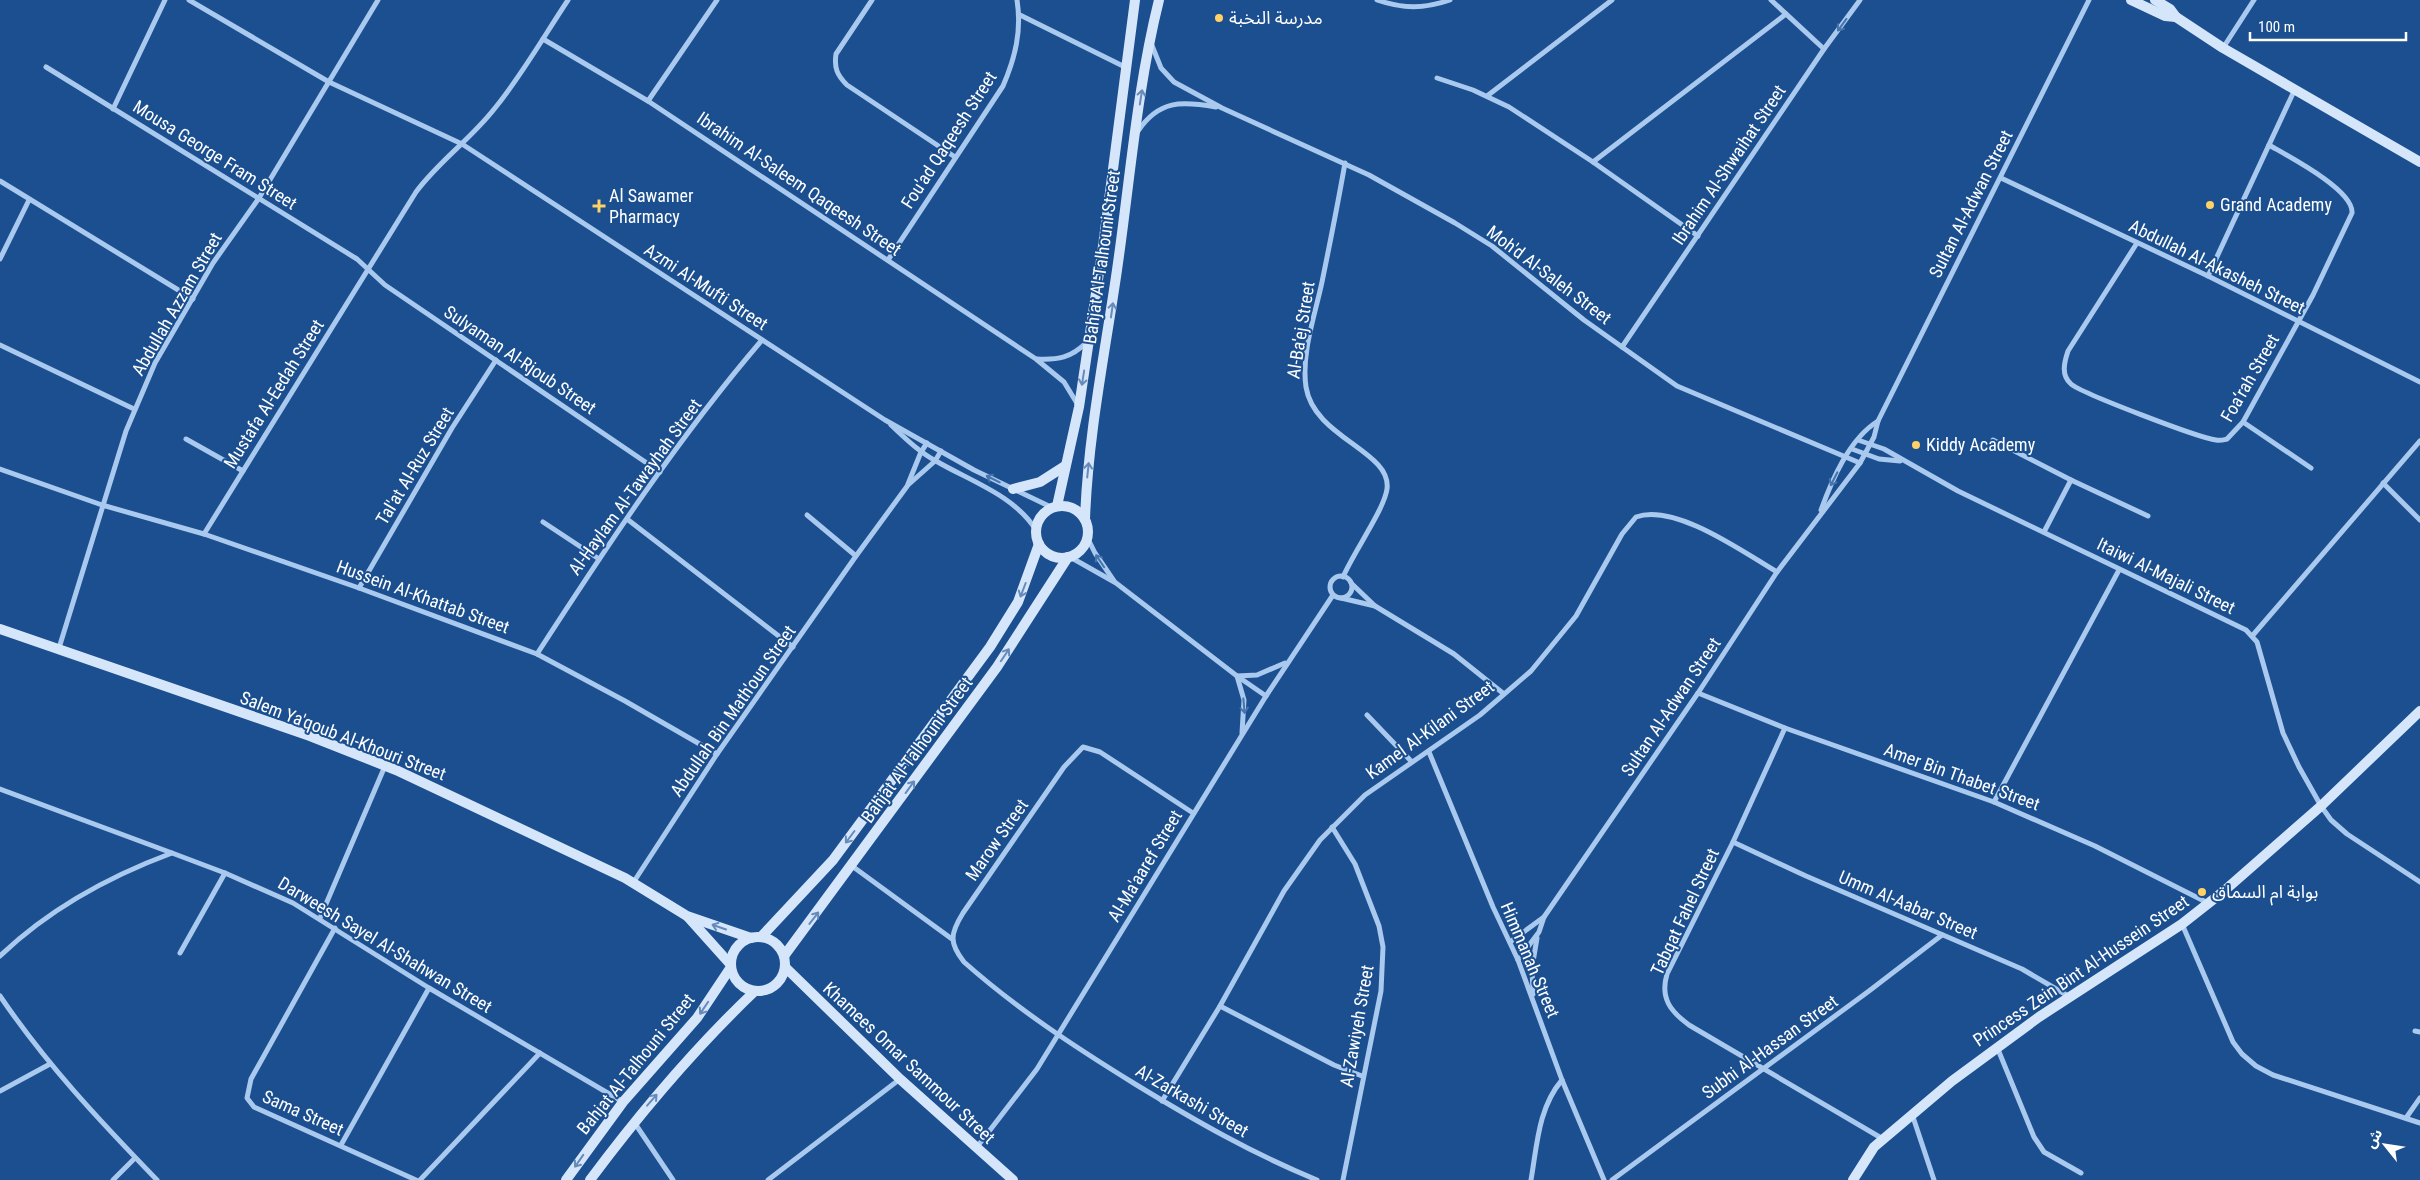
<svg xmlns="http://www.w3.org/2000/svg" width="2420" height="1180" font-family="'Roboto Condensed','Noto Sans Arabic',sans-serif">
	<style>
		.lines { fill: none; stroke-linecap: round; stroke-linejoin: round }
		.street { stroke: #a9c9ee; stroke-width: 5 }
		.secondary { stroke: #d6e6fa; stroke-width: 10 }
		.oneway { stroke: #4674ac }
		.oneway2 { stroke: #668bba }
		.poi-dot { fill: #ffd166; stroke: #1b4f8f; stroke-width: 2 }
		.labels { text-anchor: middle; stroke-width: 4; stroke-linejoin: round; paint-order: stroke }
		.poi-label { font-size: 18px; fill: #fff; stroke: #1b4f8f; text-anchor: start }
		.street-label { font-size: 18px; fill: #fff; stroke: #1b4f8f }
	</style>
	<rect width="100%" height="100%" fill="#1b4f8f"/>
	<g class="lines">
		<g class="street">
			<path d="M189 0 329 82 462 144 885 420 974 470 1053 508"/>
			<path d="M872 0 836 54C834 68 837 75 847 85L955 157"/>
			<path d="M1377 0C1403 9 1424 9 1450 0"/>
			<path d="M1771 0 1824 49"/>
			<path d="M1020 15 1127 68"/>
			<path d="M543 39 648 101 1036 359 1064 382 1078 405"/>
			<path d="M1151 43 1161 68 1174 82 1222 108 1369 175 1455 223 1492 246 1584 320 1677 386 1860 463"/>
			<path d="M2223 48 2254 0"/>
			<path d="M46 67 357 259 385 285 660 472"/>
			<path d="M1437 78 1473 90 1509 107 1593 162 1698 236"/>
			<path d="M1487 96 1612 0"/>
			<path d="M648 101 717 0"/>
			<path d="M113 109 165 0"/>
			<path d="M1138 131C1159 100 1181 101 1216 107"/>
			<path d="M1593 162 1786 14"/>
			<path d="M2001 178 2208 276 2420 382"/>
			<path d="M0 181 193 299"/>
			<path d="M2137 243 2068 351C2064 363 2061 375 2071 384 2081 393 2199 438 2216 440 2220 441 2223 440 2227 439L2243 422 2313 295 2352 213C2354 190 2288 156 2269 145"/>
			<path d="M0 259 29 200"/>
			<path d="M888 260 1003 86C1015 58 1022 31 1017 0"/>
			<path d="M2208 276 2295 89"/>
			<path d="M0 345 134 409"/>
			<path d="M1622 347 1824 49 1860 0"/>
			<path d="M1037 359C1058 360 1071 358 1087 342"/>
			<path d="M2243 422 2311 468"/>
			<path d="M891 425C905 438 919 452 936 461 970 481 1014 495 1036 530"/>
			<path d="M186 439 243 471"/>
			<path d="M1858 440 1884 449 1958 491 2246 630 2257 642 2283 733 2299 767 2321 806 2331 820 2347 834 2420 882"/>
			<path d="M1993 440 2071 480"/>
			<path d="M1852 449 1879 459 1900 461"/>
			<path d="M0 469 102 505 204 534 359 588 537 654 625 701 717 754"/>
			<path d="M2383 483 2420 520"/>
			<path d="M908 484 921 452 927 443"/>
			<path d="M1821 510C1832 480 1849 439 1878 421"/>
			<path d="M807 515 856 556"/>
			<path d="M627 519 793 647"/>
			<path d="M543 522 599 559"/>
			<path d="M2044 532 2071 480 2148 516"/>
			<path d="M204 534 416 192C439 161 471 139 495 108 522 75 544 36 568 0"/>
			<path d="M1087 537 1095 553 1114 581"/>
			<path d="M1070 557 1116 583 1237 676 1266 696"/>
			<circle cx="1341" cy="587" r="11"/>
			<path d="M1343 577C1353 553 1384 510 1387 489 1392 451 1314 438 1306 387 1301 354 1315 315 1322 282 1330 243 1338 203 1345 163"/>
			<path d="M1351 583 1375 606 1454 654 1504 694"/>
			<path d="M359 588 452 428 496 360"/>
			<path d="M1341 598 1375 606"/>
			<path d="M2253 635 2420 441"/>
			<path d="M59 648 126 431 155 363 213 263 259 198 378 0"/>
			<path d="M537 654C607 546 678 438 762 340"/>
			<path d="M1698 693 1785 728 1994 802 2095 846 2208 903"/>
			<path d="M1367 715 1411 761"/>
			<path d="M1785 728 1733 842 1667 974C1660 998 1670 1011 1689 1025L1883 1139"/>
			<path d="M1242 733 1244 700 1237 676 1257 675 1285 663"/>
			<path d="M1429 752 1493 907 1518 960 1562 1080 1604 1180"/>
			<path d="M0 789 172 853"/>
			<path d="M1994 802 2119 570"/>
			<path d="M1193 813 1100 752 1083 747 1064 767 963 913C950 934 949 943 964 962 1017 1009 1075 1047 1135 1084 1194 1120 1253 1154 1317 1180"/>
			<path d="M1332 827 1355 864 1379 926 1383 947 1381 991 1343 1180"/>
			<path d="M1733 842 1806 876 2022 969 2070 997"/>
			<path d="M852 866 952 939"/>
			<path d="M633 883 717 754 856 556 908 485 935 461 941 451"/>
			<path d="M320 918 385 766"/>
			<path d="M2182 924 2233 1042 2242 1054 2256 1066 2273 1075 2420 1123"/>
			<path d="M335 928 251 1079 247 1098 254 1107 416 1180"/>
			<path d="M1510 942 1544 917"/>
			<path d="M180 953 225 873"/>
			<path d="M0 956C48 910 110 876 172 853L225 873 293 903 429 988 623 1102"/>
			<path d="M1518 960 1539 932 1544 917 1698 693 1777 572 1860 463 1874 437 1878 421 2089 0"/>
			<path d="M1533 994 1532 968 1537 938"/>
			<path d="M0 996C47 1065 99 1120 157 1180"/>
			<path d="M1220 1006 1334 1065 1362 1076"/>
			<path d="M2415 1031 2420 1032"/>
			<path d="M1997 1047 2034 1137 2044 1152 2081 1173"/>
			<path d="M0 1091 50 1064"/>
			<path d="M1162 1101 1220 1006 1284 891 1320 840 1365 795 1480 715 1531 671 1576 616 1622 534 1636 517C1675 503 1743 552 1777 572"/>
			<path d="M1912 1114 1934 1180"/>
			<path d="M2406 1118 2420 1098"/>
			<path d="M634 1122 673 1180"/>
			<path d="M341 1145 429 988"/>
			<path d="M977 1147 1037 1069 1266 696 1333 595"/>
			<path d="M113 1180 135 1158"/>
			<path d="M420 1180 540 1053"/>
			<path d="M768 1180 900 1079"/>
			<path d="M1531 1180C1537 1146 1538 1108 1562 1080"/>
			<path d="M1612 1180 1869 991 1942 935"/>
		</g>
		<g class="secondary">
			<path d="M2131 0 2165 16 2176 17"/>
			<path d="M2155 0 2170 9 2176 17 2223 48 2420 162"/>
			<path d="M1013 489 1040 482 1065 466"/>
			<path d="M1057 506 1079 407 1103 246 1135 0"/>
			<circle cx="1062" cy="532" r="26"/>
			<path d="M1085 519C1088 435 1105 353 1117 270 1130 180 1137 88 1159 0"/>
			<path d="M0 629 310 736 396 770 625 878 687 916 751 938"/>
			<path d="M688 917 731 965"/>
			<circle cx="758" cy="964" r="27"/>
			<path d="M761 937 833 860 990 647 1018 602 1039 544"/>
			<path d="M784 956 997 667 1068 557"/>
			<path d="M785 967 900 1079 1013 1180"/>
			<path d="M566 1180 623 1102 697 1018 731 967"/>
			<path d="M590 1180C640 1113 694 1049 755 991"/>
			<path d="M1853 1180 1874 1147 1952 1081 2039 1017 2182 924 2224 891 2321 806 2420 711"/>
		</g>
	</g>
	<defs><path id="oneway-shaft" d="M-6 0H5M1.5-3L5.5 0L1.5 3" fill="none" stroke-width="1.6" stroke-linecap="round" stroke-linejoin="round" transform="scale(1.25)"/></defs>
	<g class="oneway">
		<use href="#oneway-shaft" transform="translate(1842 25) rotate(126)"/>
		<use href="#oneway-shaft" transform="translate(993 479) rotate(-154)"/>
		<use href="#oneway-shaft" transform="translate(1834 479) rotate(117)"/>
		<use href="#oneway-shaft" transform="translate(1100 561) rotate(-124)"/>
		<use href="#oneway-shaft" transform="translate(1244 706) rotate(85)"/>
	</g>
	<g class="oneway2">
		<use href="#oneway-shaft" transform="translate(1141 97) rotate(-81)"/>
		<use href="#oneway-shaft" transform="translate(1112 310) rotate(-82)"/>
		<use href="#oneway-shaft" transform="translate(1083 378) rotate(99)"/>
		<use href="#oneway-shaft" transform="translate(1088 470) rotate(-84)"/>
		<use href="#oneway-shaft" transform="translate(1023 590) rotate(111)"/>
		<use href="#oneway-shaft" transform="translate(1005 655) rotate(-56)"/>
		<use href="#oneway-shaft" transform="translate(910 787) rotate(-54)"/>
		<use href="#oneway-shaft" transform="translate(850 837) rotate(127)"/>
		<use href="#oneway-shaft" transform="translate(814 918) rotate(-52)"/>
		<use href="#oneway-shaft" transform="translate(719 927) rotate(-161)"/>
		<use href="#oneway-shaft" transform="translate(704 1008) rotate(124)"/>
		<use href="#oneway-shaft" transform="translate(652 1100) rotate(-49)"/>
		<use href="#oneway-shaft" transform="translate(579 1161) rotate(125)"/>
	</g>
	<g class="poi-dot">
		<circle cx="1219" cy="18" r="5"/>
		<circle cx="2210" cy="205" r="5"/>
		<path d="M596.5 198.5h5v5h5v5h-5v5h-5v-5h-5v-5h5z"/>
		<circle cx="1916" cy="445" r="5"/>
		<circle cx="2202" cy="892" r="5"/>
	</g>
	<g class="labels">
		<g class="poi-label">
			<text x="1229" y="24">مدرسة النخبة</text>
			<text x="609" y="202">Al Sawamer<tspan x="609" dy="21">Pharmacy</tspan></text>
			<text x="2220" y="211">Grand Academy</text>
			<text x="1926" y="451">Kiddy Academy</text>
			<text x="2212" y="898">بوابة ام السماق</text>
		</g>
		<g class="street-label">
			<text transform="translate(949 140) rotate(-57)" y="6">Fou'ad Qaqeesh Street</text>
			<text transform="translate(215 155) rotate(32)" y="6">Mousa George Fram Street</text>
			<text transform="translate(1729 165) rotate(-56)" y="6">Ibrahim Al-Shwaihat Street</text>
			<text transform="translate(799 184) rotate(34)" y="6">Ibrahim Al-Saleem Qaqeesh Street</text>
			<text transform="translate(1971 204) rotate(-63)" y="6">Sultan Al-Adwan Street</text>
			<text transform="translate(1102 257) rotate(-82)" y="6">Bahjat Al-Talhouni Street</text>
			<text transform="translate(2217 267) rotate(26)" y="6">Abdullah Al-Akasheh Street</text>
			<text transform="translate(1549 275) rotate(37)" y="6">Moh'd Al-Saleh Street</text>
			<text transform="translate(706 287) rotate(33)" y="6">Azmi Al-Mufti Street</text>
			<text transform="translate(177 304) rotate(-60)" y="6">Abdullah Azzam Street</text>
			<text transform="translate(1301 330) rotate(-81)" y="6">Al-Ba'ej Street</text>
			<text transform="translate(520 360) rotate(34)" y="6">Sulyaman Al-Rjoub Street</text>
			<text transform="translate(2250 378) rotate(-60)" y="6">Foa‘rah Street</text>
			<text transform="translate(274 394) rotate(-58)" y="6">Mustafa Al-Eedah Street</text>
			<text transform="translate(415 466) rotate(-59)" y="6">Tal'at Al-Ruz Street</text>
			<text transform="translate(635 487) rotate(-54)" y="6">Al-Haylam Al-Tawayhah Street</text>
			<text transform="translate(2166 576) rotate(26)" y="6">Itaiwi Al-Majali Street</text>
			<text transform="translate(423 597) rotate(20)" y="6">Hussein Al-Khattab Street</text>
			<text transform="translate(1671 707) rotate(-56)" y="6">Sultan Al-Adwan Street</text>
			<text transform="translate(733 711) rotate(-55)" y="6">Abdullah Bin Math'oun Street</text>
			<text transform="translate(1430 730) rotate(-36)" y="6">Kamel Al-Kilani Street</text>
			<text transform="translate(343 736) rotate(21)" y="6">Salem Ya'qoub Al-Khouri Street</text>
			<text transform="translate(917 750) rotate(-54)" y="6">Bahjat Al-Talhouni Street</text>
			<text transform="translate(1962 777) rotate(20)" y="6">Amer Bin Thabet Street</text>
			<text transform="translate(997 840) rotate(-55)" y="6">Marow Street</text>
			<text transform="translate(1145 866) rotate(-59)" y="6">Al-Ma'aaref Street</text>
			<text transform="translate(1908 905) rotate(23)" y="6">Umm Al-Aabar Street</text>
			<text transform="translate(1685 912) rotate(-65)" y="6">Tabqat Fahel Street</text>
			<text transform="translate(385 945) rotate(31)" y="6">Darweesh Sayel Al-Shahwan Street</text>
			<text transform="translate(1530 960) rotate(67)" y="6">Himmanah Street</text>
			<text transform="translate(2081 971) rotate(-34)" y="6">Princess Zein Bint Al-Hussein Street</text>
			<text transform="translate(1357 1026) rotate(-80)" y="6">Al-Zawiyeh Street</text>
			<text transform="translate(1770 1047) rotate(-36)" y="6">Subhi Al-Hassan Street</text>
			<text transform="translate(909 1063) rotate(43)" y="6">Khamees Omar Sammour Street</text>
			<text transform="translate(636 1064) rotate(-51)" y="6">Bahjat Al-Talhouni Street</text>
			<text transform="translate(1192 1101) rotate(30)" y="6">Al-Zarkashi Street</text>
			<text transform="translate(303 1113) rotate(24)" y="6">Sama Street</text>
		</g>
	</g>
	<g transform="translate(2385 1145) rotate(300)" stroke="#1b4f8f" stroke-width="4" paint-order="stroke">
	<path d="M0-4L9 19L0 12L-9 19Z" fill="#ffffff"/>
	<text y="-8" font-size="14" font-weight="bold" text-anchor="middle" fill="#ffffff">ش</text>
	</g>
	<path d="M2250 32v8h156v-8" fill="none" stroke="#ffffff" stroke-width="2.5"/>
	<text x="2258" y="32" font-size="15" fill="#ffffff" stroke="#1b4f8f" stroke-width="4" paint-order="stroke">100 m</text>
</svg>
